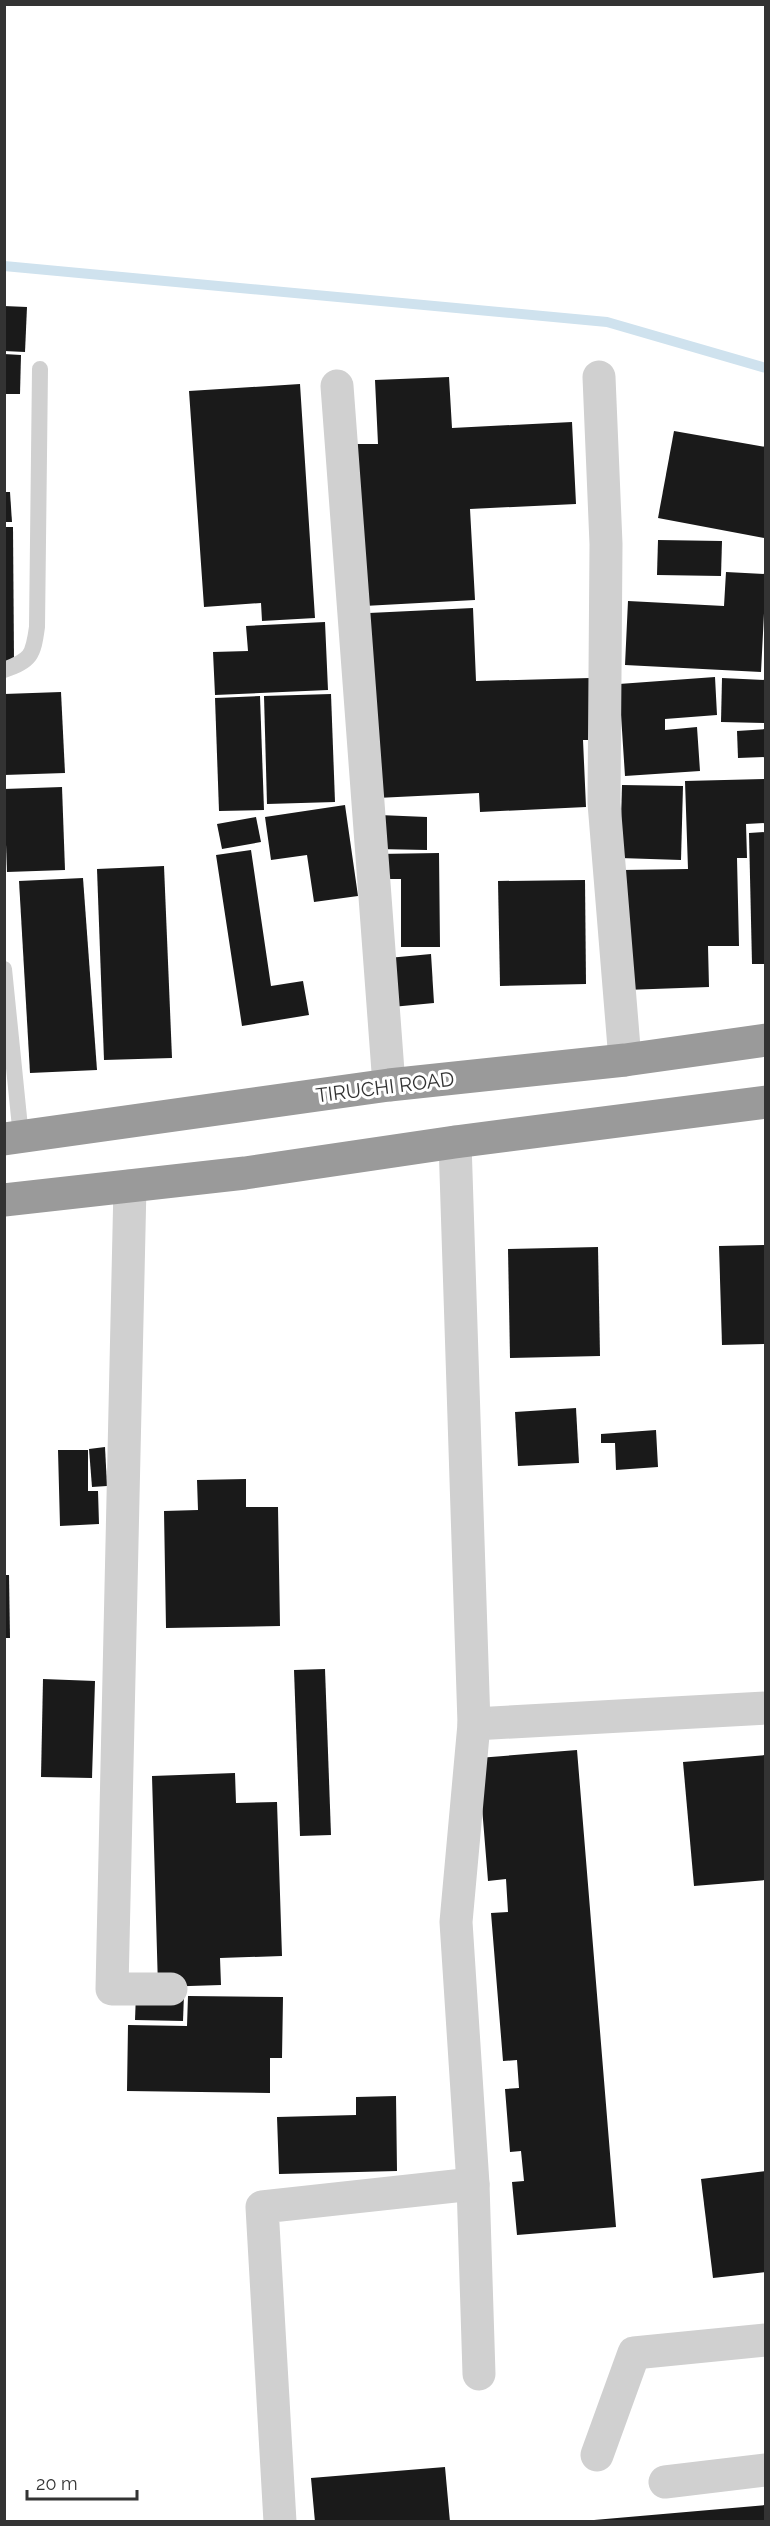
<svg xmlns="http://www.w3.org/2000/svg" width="770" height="2526" font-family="Raleway,sans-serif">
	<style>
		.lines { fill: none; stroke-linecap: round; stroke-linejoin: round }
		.stream { stroke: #cfe2ee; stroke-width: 10 }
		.building { fill: #1a1a1a }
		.lane { stroke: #d0d0d0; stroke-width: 16 }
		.street { stroke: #d0d0d0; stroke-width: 33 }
		.highway { stroke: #9a9a9a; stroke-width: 33 }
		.labels { text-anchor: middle; stroke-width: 6; stroke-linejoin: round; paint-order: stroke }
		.street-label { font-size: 20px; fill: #333; stroke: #fff }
	</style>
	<rect width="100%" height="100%" fill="#fff"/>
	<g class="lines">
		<path class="stream" d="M4 266 607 322 766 368"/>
	</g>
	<g class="building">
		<path d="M4 306 27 307 25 352 4 351Z"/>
		<path d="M4 354 21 355 20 394H4Z"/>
		<path d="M449 377 452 428 572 422 576 504 470 509 475 600 364 606 356 444H378L375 380Z"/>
		<path d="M300 384 315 618 262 621 261 603 204 607 189 391Z"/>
		<path d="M674 431 766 447 764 538 658 518Z"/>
		<path d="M4 492H10L12 522H4Z"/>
		<path d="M4 527H13L14 661H4Z"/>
		<path d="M658 540 722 541 721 576 657 575Z"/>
		<path d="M726 572 766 574 761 672 625 665 628 601 724 606Z"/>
		<path d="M473 608 476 681 590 678 597 740H583L586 807 480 812 479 793 377 798 369 613Z"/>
		<path d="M325 622 328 690 215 695 213 652 248 651 246 626Z"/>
		<path d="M715 677 717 715 665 719V730L697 727 700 771 625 776 619 684Z"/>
		<path d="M722 678 766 680V723L721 722Z"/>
		<path d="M61 692 65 773 4 775V694Z"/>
		<path d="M331 694 335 802 267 804 264 696Z"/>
		<path d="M260 696 264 810 219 811 215 698Z"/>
		<path d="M766 729V757L738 758 737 731Z"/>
		<path d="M766 779V823L746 824 747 858H737L739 946H708L709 987 625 990 622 870 688 869 685 781Z"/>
		<path d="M622 785 683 786 681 860 620 858Z"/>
		<path d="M62 787 65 870 7 872 4 789Z"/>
		<path d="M345 805 358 896 314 902 307 855 271 860 265 817Z"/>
		<path d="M379 815 427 817V850L377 849Z"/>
		<path d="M256 817 261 842 222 849 217 824Z"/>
		<path d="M766 832V964H752L749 833Z"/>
		<path d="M251 850 271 986 303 981 309 1015 242 1026 216 855Z"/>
		<path d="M439 853 440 947H401V879H378V854Z"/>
		<path d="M164 866 172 1058 104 1060 97 869Z"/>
		<path d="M83 878 97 1070 30 1073 19 881Z"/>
		<path d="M585 880 586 984 500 986 498 881Z"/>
		<path d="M431 954 434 1003 392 1007 388 958Z"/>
		<path d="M766 1245V1344L722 1345 719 1246Z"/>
		<path d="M598 1247 600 1356 510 1358 508 1249Z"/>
		<path d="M576 1408 579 1463 518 1466 515 1412Z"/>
		<path d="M656 1430 658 1467 616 1470 615 1443H601V1434Z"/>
		<path d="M105 1447 107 1486 92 1487 89 1449Z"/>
		<path d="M58 1450H88V1491H98L99 1524 60 1526Z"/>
		<path d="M246 1479V1507H278L280 1626 166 1628 164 1511 198 1510 197 1480Z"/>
		<path d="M4 1575H9L10 1638H4Z"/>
		<path d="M325 1669 331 1835 300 1836 294 1670Z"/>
		<path d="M43 1679 95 1681 92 1778 41 1777Z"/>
		<path d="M577 1750 616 2227 517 2235 512 2182 524 2181 521 2151 510 2152 505 2089 519 2088 517 2060 503 2061 491 1913 508 1912 506 1879 488 1881 478 1758Z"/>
		<path d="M766 1755V1880L694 1886 683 1762Z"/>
		<path d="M235 1773 236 1803 277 1802 282 1956 220 1958 221 1985 158 1987 152 1776Z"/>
		<path d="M136 1993 184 1994 183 2021 135 2020Z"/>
		<path d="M188 1996 283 1997 282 2058H270V2093L127 2091 128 2025 187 2026Z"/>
		<path d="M396 2096 397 2171 279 2174 277 2117 356 2115V2097Z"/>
		<path d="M766 2171V2272L713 2278 701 2179Z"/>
		<path d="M445 2467 450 2522H315L311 2478Z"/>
		<path d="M766 2505V2522H594V2520Z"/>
	</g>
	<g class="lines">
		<g class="lane">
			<path d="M4 670C31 660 33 656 37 627L40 369"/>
			<path d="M4 969 21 1137"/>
		</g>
		<g class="street">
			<path d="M599 377 606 544 604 803 625 1060"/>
			<path d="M337 386 389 1085"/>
			<path d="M130 1186 112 1989H171"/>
			<path d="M474 1724 766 1708"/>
			<path d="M473 2184 479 2374"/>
			<path d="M597 2455 634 2353 766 2340"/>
			<path d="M665 2482 766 2470"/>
			<path d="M280 2522 262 2207 473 2184 456 1922 474 1724 455 1142"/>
		</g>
		<g class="highway">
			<path d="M4 1139 389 1085 625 1060 766 1040"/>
			<path d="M4 1200 245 1173 455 1142 766 1102"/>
		</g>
	</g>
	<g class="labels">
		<g class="street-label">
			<text transform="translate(385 1087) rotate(-7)" y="7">TIRUCHI ROAD</text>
		</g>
	</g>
	<rect width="770" height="2526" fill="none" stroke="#333333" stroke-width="12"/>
	<path d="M27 2490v9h110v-9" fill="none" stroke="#333333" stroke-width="3"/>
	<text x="36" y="2490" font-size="18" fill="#333333" stroke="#ffffff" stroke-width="4.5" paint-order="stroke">20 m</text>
</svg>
